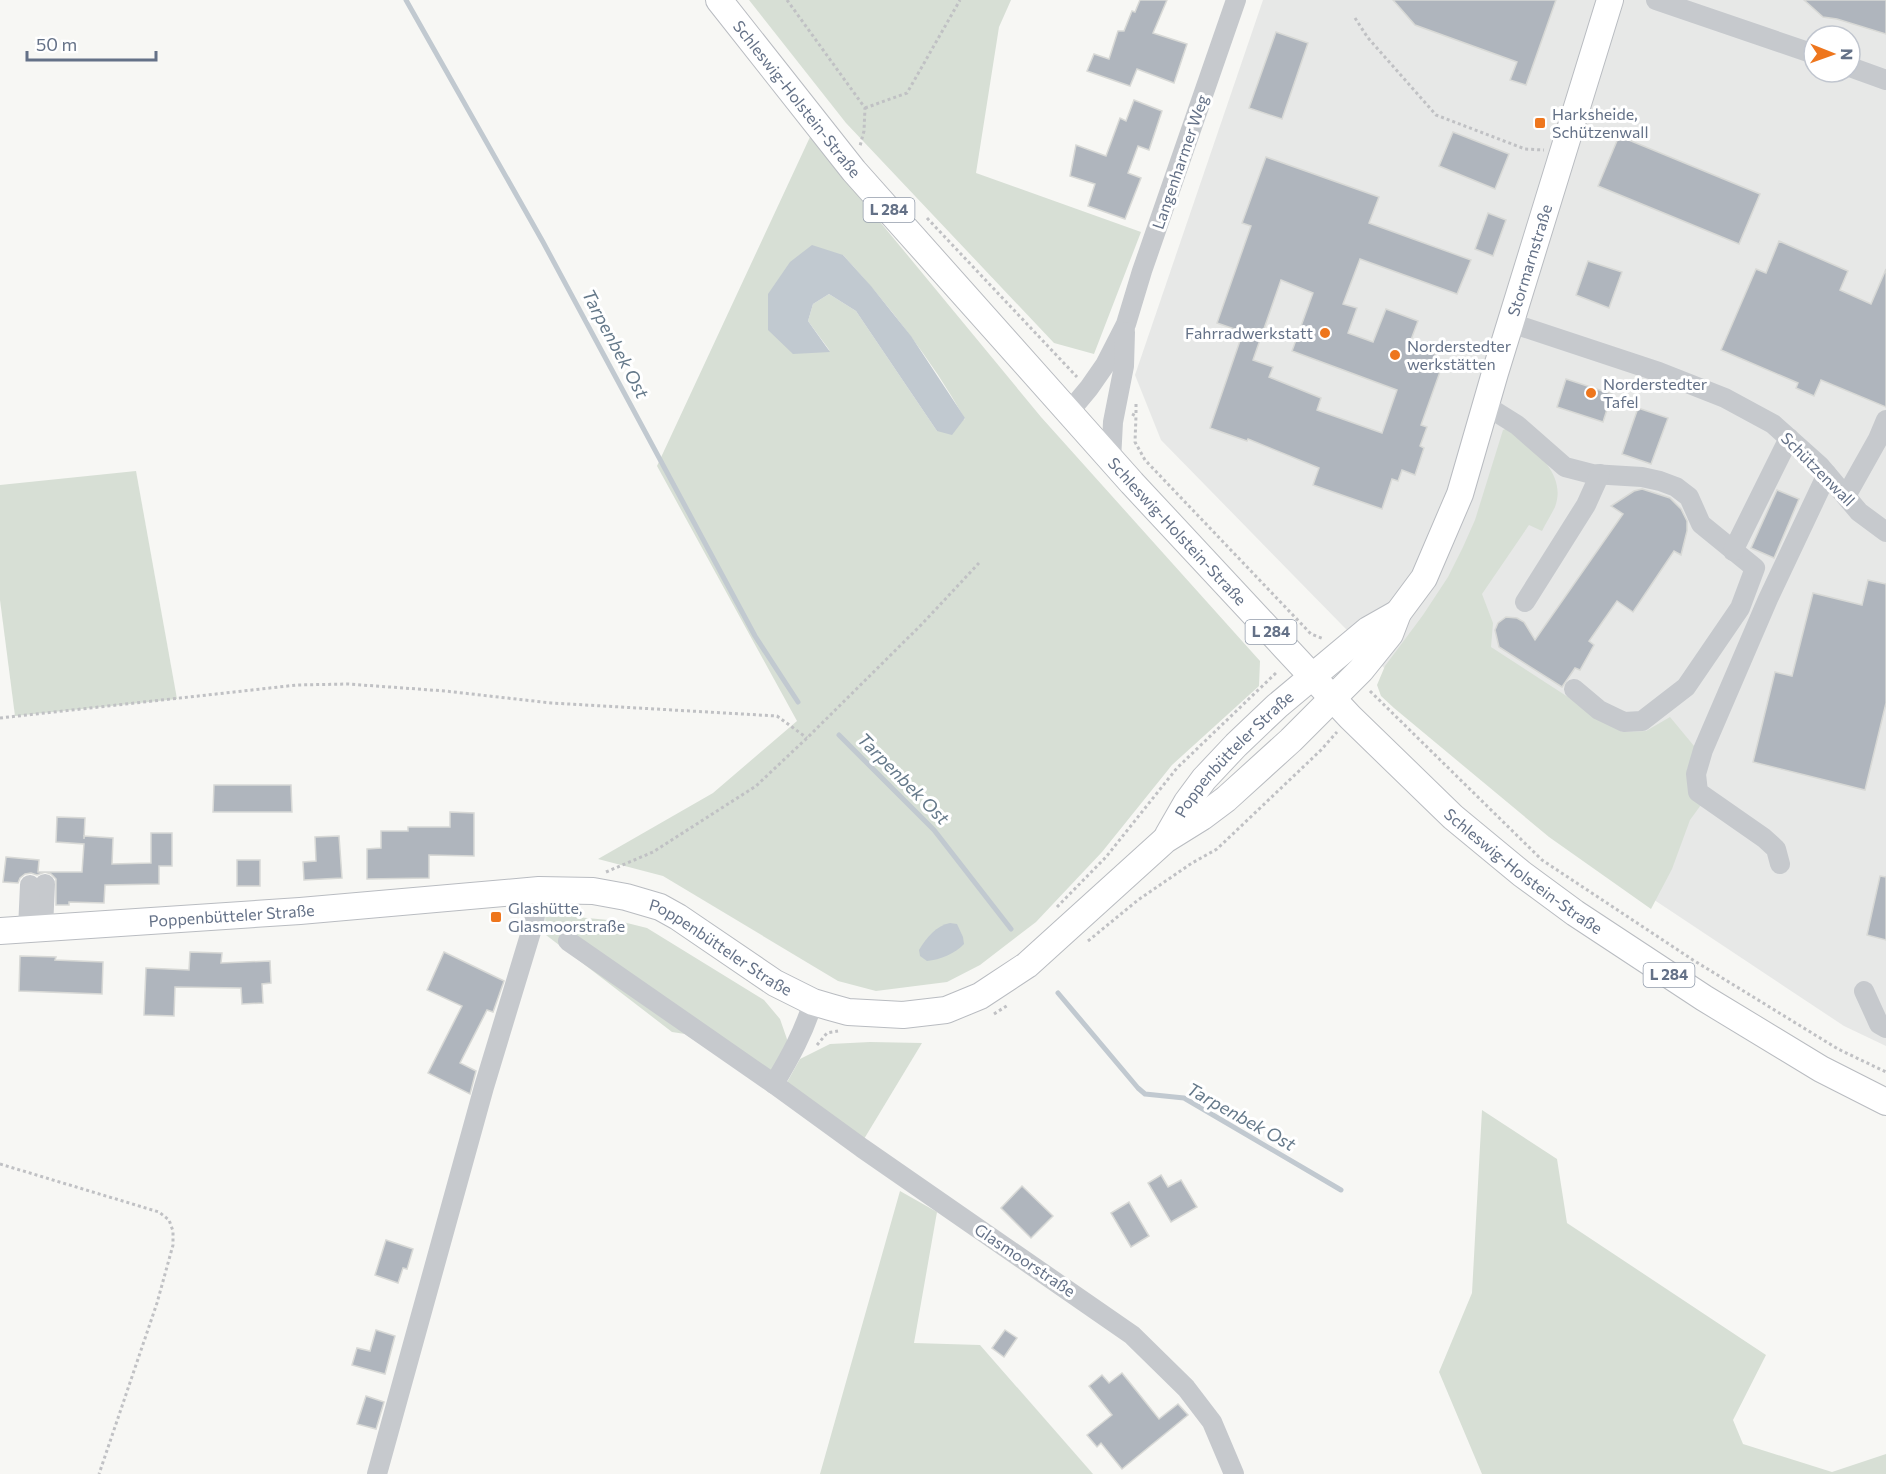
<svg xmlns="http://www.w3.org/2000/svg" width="1886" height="1474" font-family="Commissioner,sans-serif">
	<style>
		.built { fill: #e7e8e7; fill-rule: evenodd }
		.green { fill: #d7dfd5; fill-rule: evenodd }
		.water { fill: #c1c9d0 }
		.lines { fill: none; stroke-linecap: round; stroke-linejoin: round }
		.stream { stroke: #c1c9d0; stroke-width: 5 }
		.building { fill: #afb5bd; stroke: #d8d9d6; stroke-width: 1.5; fill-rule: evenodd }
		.major-casing { stroke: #b9bcc1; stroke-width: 28 }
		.path { stroke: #c0c1c4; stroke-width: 3; stroke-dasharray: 3 3; stroke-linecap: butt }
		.minor { stroke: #c6c9cd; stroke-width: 20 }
		.major { stroke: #fff; stroke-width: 26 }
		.poi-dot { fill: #ee761d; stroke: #fff; stroke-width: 2 }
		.labels { text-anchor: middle; stroke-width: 6; stroke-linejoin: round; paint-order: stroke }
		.shield { fill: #fff; stroke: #929cab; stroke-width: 1.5 }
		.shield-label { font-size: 15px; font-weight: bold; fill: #647187 }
		.street-label { font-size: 16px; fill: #647187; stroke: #fff }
		.poi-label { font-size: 16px; fill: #647187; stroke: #fff; text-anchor: start }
		.water-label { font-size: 18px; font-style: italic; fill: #65798a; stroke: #fff }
	</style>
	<rect width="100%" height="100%" fill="#f7f7f4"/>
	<path class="built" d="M1263 0H1886V1046L1844 1026 1552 832 1390 674 1161 440 1135 375ZM1814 36H1850V72H1814Z"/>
	<g class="green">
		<path d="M749 0H1011L999 27 976 173 1141 232 1094 354 1054 343 846 123Z"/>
		<path d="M810 137 1041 417 1260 661 1259 686 1172 765 1102 852 1036 922 980 965 947 982 876 991 838 981 663 876 598 859 713 793 797 721 657 466ZM843 255C889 305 931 359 965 419L937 431 856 311 829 294 813 304 808 321 830 351 769 294Z"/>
		<path d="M1508 428C1530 447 1568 472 1555 507 1551 515 1546 523 1542 531L1529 525 1482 594 1493 623 1491 647 1622 732 1646 731 1670 717 1699 752 1687 769 1691 787 1706 798 1690 820 1672 869 1651 909 1549 837 1394 708 1381 696 1377 685 1385 666 1423 615 1448 577 1463 547 1475 520 1503 430Z"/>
		<path d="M136 471 177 699 15 716 0 600V485Z"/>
		<path d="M545 914 619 921 647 928 764 1000 780 1019 788 1042 765 1088 685 1034 672 1032 546 935Z"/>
		<path d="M870 1042 922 1043 864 1139 786 1084 800 1059 830 1044Z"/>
		<path d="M1482 1110 1557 1159 1567 1223 1766 1355 1733 1420 1743 1444 1832 1472 1886 1454V1474H1482L1439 1372 1472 1293Z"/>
		<path d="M900 1191 937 1212 914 1343 980 1345 1093 1474H820Z"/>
	</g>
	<g class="water">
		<path d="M812 245 843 255 871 286 911 336 965 418 952 435 937 431 856 311 829 294 813 304 808 321 830 352 793 354 768 330V294L790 262Z"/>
		<path d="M950 923 957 924 963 937 964 944C956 953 940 960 927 961L920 956 919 950C926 938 937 925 950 923Z"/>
	</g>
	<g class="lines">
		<g class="stream">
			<path d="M406 0 543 242 755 636 798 702"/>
			<path d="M839 735 934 830 1011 929"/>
			<path d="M1058 993 1138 1088 1145 1094 1184 1098 1341 1190"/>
		</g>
	</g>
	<g class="building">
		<path d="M1140 0H1167L1153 33 1187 44 1174 83 1137 69 1130 86 1087 71 1094 54 1109 59 1118 31H1124L1132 11 1135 12Z"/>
		<path d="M1393 0H1556L1526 85 1510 80 1517 62 1415 25Z"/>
		<path d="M1804 0H1886V34L1837 19 1823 17Z"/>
		<path d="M1276 32 1308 43 1282 119 1249 108Z"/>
		<path d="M1134 100 1162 111 1149 150 1138 146 1128 173 1141 178 1125 219 1088 206 1095 184 1070 176 1076 145 1106 156 1120 118 1126 121Z"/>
		<path d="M1453 132 1509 154 1495 189 1439 166Z"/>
		<path d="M1619 136 1760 194 1739 244 1598 186Z"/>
		<path d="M1266 157 1379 197 1369 223 1471 260 1457 294 1360 259 1343 304 1357 308 1348 333 1373 342 1386 309 1418 321 1409 345 1438 355 1434 366 1441 369 1421 425 1427 427 1420 446 1424 448 1415 475 1402 470 1398 481 1392 479 1382 509 1313 485 1319 468 1248 439 1247 441 1210 428 1243 332 1217 323 1251 226 1242 223ZM1281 280 1313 293 1292 351 1397 390 1382 433 1317 410 1321 398 1269 377 1273 367 1253 360Z"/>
		<path d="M1488 213 1506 220 1493 256 1475 249Z"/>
		<path d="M1779 241 1848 271 1840 290 1871 304 1886 269V407L1821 380 1814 396 1796 388 1798 383 1721 350 1756 269 1766 273Z"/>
		<path d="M1588 261 1622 272 1609 308 1576 295Z"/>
		<path d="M1566 379 1612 394 1603 422 1557 407Z"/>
		<path d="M1638 408 1668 418 1651 464 1622 454Z"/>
		<path d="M1642 489 1670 498 1681 509 1687 521V531L1681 555 1674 551 1633 612 1617 601 1589 641 1594 645 1580 670 1575 668 1562 687 1499 647 1495 630 1498 623 1506 617 1517 618 1524 622 1535 640 1623 514 1611 506 1634 491Z"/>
		<path d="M1777 490 1799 499 1774 558 1751 548Z"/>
		<path d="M1868 580 1886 584V703L1865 790 1753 762 1775 672 1792 676 1813 593 1862 605Z"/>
		<path d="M214 785H291L292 812H213Z"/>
		<path d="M450 812 474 813V856L429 855V878L367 879V849L381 848V831H408V827H450Z"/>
		<path d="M57 817 85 818 84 839V836L113 838 112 864 151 863V833H172V866H159V884L105 885 104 903 69 902V905H56V879L51 874 45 872H82L84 844 56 842Z"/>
		<path d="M339 836 342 878 304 880 303 862 316 861 315 837Z"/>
		<path d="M6 857 39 860 38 872H45L37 875 31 873 25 874 20 878 18 883 3 882Z"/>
		<rect x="237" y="860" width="23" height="26"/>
		<path d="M1880 876 1886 877V940L1867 935Z"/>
		<path d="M190 952 222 953 221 963 270 961 271 983 262 984 263 1003 242 1004 241 988 175 987 174 1016 144 1015 146 968 189 970Z"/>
		<path d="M444 952 504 981 493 1012 487 1010 460 1063 476 1071 470 1094 428 1073 462 1006 427 990Z"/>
		<path d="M20 956 56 957 55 960 103 962 102 994 19 991Z"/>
		<path d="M1161 1175 1168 1187 1181 1180 1197 1207 1171 1222 1148 1183Z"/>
		<path d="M1022 1186 1053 1216 1031 1238 1001 1208Z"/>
		<path d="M1129 1202 1149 1236 1131 1247 1111 1213Z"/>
		<path d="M386 1240 413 1249 407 1269 403 1268 398 1283 375 1275Z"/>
		<path d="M376 1330 395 1336 385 1374 352 1365 357 1348 370 1351Z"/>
		<path d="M1005 1330 1017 1338 1004 1357 992 1348Z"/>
		<path d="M1122 1373 1159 1419 1178 1404 1188 1415 1122 1469 1101 1443 1097 1447 1087 1435 1112 1415 1089 1386 1102 1375 1109 1383Z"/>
		<path d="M366 1396 384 1402 376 1429 357 1424Z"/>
	</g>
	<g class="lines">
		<g class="major-casing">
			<g id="major">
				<path id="s1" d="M719 0 854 171 1132 483 1350 717 1453 817 1522 874 1575 913 1704 998 1821 1069 1886 1102"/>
				<path id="s2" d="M1168 835 1187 802 1204 779 1236 745 1277 706 1368 630 1398 613"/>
				<path id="s3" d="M0 931 300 911 539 890 593 891 626 897 660 907 678 917 775 983 813 1002 830 1007 848 1012 903 1015 946 1010 980 996 1027 965 1165 840 1202 817 1226 799 1291 740 1361 670 1390 634 1398 613 1424 578 1460 494 1495 373 1610 0"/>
			</g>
		</g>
		<g class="path">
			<path d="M787 0 865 108 864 131 860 146"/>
			<path d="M1355 18 1368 38 1436 115 1525 149 1544 150"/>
			<path d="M865 108 907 93 960 0"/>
			<path d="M927 218 1077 377"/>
			<path d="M1136 404V416"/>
			<path d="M1132 414 1136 416 1135 442 1145 460 1311 634 1324 639"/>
			<path d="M1370 691 1542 860 1693 960 1838 1049 1886 1072"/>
			<path d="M0 718 297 685 348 684 445 691 551 703 777 716 807 738"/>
			<path d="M606 872 653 852 756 786 807 738 922 624 979 563"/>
			<path d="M1057 907 1106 857 1177 768 1278 671"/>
			<path d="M1088 941 1138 900 1192 863 1217 849 1321 750 1337 732"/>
			<path d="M994 1014 1008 1005"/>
			<path d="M817 1045 827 1033 838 1031"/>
			<path d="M0 1164 159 1212 169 1220 173 1231V1245L157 1303 99 1474"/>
		</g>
		<g class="minor">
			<path d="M1656 0 1814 54"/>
			<path d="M1850 67 1886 80"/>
			<path d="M1511 323 1659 372 1725 398 1773 424 1820 466 1859 512 1886 532"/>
			<path d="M1485 405 1517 425 1565 467 1592 474 1642 477 1660 481 1676 487 1689 497 1701 524 1755 568 1740 608 1686 687 1642 721 1624 722 1599 710 1574 689"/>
			<path d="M1069 412 1089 388 1105 365 1126 324 1142 271 1236 0"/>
			<path d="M1111 460 1113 422 1124 366 1125 332"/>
			<path d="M1846 496 1878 439 1886 420"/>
			<path d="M1733 551 1789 438"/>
			<path d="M1525 602 1586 505 1600 474"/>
			<path d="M1780 864 1776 849 1764 838 1698 792 1696 774 1703 750 1768 599 1827 474"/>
			<path d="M43 928 45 884"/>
			<path d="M28 929 30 885"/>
			<path d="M568 941 774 1084"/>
			<path d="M1864 991 1879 1024 1886 1028"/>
			<path d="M813 1002C804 1032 790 1057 774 1084L862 1148 1132 1335 1186 1388 1212 1422 1234 1474"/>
			<path d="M377 1474 484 1087 534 922 539 890"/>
		</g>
		<use href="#major" class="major"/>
	</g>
	<g class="poi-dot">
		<rect x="1534" y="117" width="12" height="12" rx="3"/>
		<circle cx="1325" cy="333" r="6"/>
		<circle cx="1395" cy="355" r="6"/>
		<circle cx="1591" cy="393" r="6"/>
		<rect x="490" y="911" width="12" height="12" rx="3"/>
	</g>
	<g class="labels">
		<g class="shield">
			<rect x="863.5" y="198" width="51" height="24" rx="4.5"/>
			<rect x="1245.5" y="620" width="51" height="24" rx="4.5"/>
			<rect x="1643.5" y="963" width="51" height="24" rx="4.5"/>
		</g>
		<g class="shield-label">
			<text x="889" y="215">L 284</text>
			<text x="1271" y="637">L 284</text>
			<text x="1669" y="980">L 284</text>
		</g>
		<g class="street-label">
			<text dy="6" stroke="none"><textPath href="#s1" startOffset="126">Schleswig-Holstein-Straße</textPath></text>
			<text transform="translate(1180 162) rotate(-71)" y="6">Langenharmer Weg</text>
			<text dy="6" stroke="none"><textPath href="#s3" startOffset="1966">Stormarnstraße</textPath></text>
			<text transform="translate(1818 469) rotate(45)" y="6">Schützenwall</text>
			<text dy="6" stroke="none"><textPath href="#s1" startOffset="702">Schleswig-Holstein-Straße</textPath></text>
			<text dy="6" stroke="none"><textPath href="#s2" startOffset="105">Poppenbütteler Straße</textPath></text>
			<text dy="6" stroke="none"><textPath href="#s1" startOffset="1188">Schleswig-Holstein-Straße</textPath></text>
			<text dy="6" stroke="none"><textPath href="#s3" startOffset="232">Poppenbütteler Straße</textPath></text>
			<text dy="6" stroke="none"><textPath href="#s3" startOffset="736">Poppenbütteler Straße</textPath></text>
			<text transform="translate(1025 1260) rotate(34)" y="6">Glasmoorstraße</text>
		</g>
		<g class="poi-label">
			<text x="1552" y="120">Harksheide,<tspan x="1552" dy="18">Schützenwall</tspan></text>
			<text x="1313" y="339" text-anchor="end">Fahrradwerkstatt</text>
			<text x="1407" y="352">Norderstedter<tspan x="1407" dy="18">werkstätten</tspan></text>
			<text x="1603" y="390">Norderstedter<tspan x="1603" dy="18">Tafel</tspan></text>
			<text x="508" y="914">Glashütte,<tspan x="508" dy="18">Glasmoorstraße</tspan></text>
		</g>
		<g class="water-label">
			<text transform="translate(615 344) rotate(62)" y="6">Tarpenbek Ost</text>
			<text transform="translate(903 779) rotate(45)" y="6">Tarpenbek Ost</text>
			<text transform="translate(1241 1117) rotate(29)" y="6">Tarpenbek Ost</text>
		</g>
	</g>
	<g transform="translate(1832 54) rotate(91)"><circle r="28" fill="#ffffff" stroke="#c1c6cf" stroke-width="1.5"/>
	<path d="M0-4.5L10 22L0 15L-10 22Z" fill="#ee761d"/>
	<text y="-9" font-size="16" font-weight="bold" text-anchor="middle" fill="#647187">N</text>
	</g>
	<path d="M27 51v9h129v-9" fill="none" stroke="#647187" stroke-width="3"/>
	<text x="36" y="51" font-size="18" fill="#647187" stroke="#ffffff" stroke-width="4.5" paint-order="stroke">50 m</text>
</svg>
